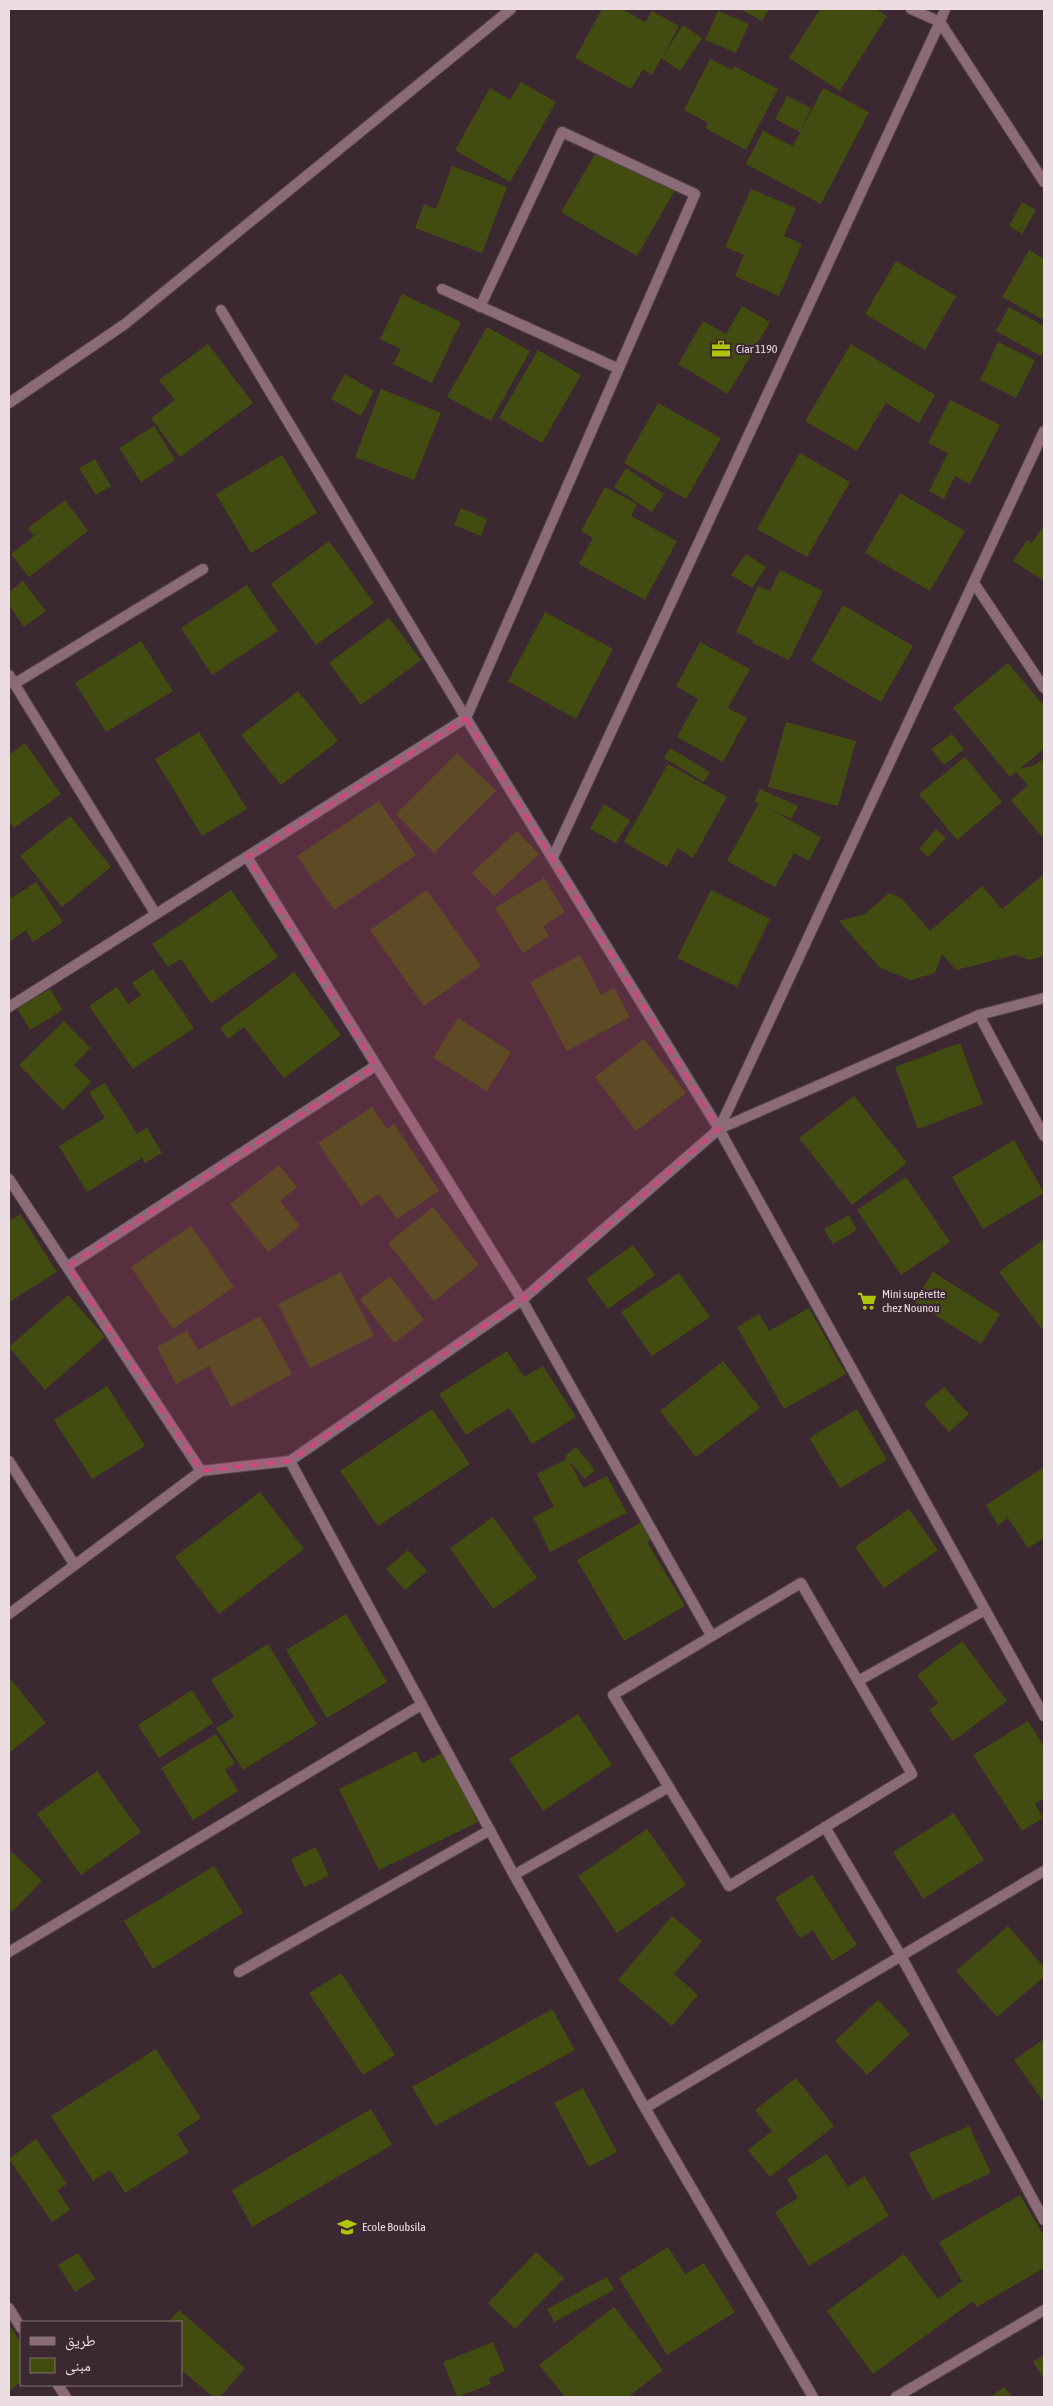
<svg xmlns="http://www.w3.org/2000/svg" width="1053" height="2406" font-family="'Asap Condensed','Noto Naskh Arabic',sans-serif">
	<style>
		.building { fill: #434c10 }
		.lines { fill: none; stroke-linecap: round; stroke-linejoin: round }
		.street-casing { stroke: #57454c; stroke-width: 12 }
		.street { stroke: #8c6b79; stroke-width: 10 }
		.marked { fill: #cc497d; fill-opacity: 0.2; stroke: #cc497d; stroke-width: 4; stroke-dasharray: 10 6; stroke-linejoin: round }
		.labels { text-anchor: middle; stroke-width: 4.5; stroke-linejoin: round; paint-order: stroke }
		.poi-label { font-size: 12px; fill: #ebdde2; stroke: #3b2830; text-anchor: start }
	</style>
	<rect width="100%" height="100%" fill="#3b2830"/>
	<g class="building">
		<path d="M602 9H622L645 22 652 11 679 26 663 56 683 25 702 38 680 71 661 58 652 75 643 69 631 89 575 58Z"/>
		<path d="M740 9H769L762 21Z"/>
		<path d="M820 9H875L887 16 840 91 789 58Z"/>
		<path d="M718 11 749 24 736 53 705 40Z"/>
		<path d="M710 59 732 70 734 66 778 89 746 150 705 128 708 123 684 110Z"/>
		<path d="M521 82 556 102 510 182 455 150 490 88 510 100Z"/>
		<path d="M823 88 869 112 821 204 746 164 763 131 793 146Z"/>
		<path d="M787 96 811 108 800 132 775 119Z"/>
		<path d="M600 146 675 190 637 256 561 212Z"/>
		<path d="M452 166 507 187 482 253 415 228 424 204 436 209Z"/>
		<path d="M751 189 796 208 784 236 802 244 779 296 735 276 744 255 725 247Z"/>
		<path d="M1022 202 1036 210 1022 234 1009 226Z"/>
		<path d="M1029 250 1044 259V320L1002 297Z"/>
		<path d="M896 261 956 296 925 350 865 314Z"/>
		<path d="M402 294 461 322 432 383 393 364 401 349 380 339Z"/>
		<path d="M742 306 770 322 728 394 678 364 703 321 726 334Z"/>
		<path d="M1009 307 1044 326V351L1041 356 996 331Z"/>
		<path d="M487 327 530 351 491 421 447 397Z"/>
		<path d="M998 342 1035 360 1016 398 980 380Z"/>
		<path d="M208 344 253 403 180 457 151 418 175 400 159 380Z"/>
		<path d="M851 344 935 395 919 423 886 403 857 451 805 421Z"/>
		<path d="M538 350 581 375 542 443 499 418Z"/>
		<path d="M345 374 374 391 361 416 331 399Z"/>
		<path d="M381 389 441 413 414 480 355 457Z"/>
		<path d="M950 400 1000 425 970 484 955 476 944 499 929 491 948 453 928 443Z"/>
		<path d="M658 403 721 438 686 499 624 463Z"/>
		<path d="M154 426 175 460 141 482 119 448Z"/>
		<path d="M800 453 850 482 807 557 757 529Z"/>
		<path d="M282 455 317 513 251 553 216 494Z"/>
		<path d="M95 459 111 486 96 495 79 468Z"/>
		<path d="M626 468 664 494 652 512 614 487Z"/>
		<path d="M605 487 637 504 631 516 677 541 645 600 579 564 593 538 581 531Z"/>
		<path d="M900 493 965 531 930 591 865 553Z"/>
		<path d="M65 500 88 531 29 577 11 554 34 536 28 528Z"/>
		<path d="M461 508 487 519 481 536 454 525Z"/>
		<path d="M1044 525V581L1013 561 1027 540 1032 543Z"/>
		<path d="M329 541 374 603 316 645 271 584Z"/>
		<path d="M746 554 766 567 752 588 731 575Z"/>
		<path d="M780 570 823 591 789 660 752 643 753 640 736 632 758 586 770 591Z"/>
		<path d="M23 581 46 611 24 627 9 605V592Z"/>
		<path d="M247 585 278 631 212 675 181 628Z"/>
		<path d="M843 605 913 646 881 702 811 661Z"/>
		<path d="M545 612 613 649 576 719 508 681Z"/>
		<path d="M389 618 421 660 361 705 329 663Z"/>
		<path d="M141 641 173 691 106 732 75 683Z"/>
		<path d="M700 642 750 669 728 708 747 718 723 762 677 737 698 699 676 686Z"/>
		<path d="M1008 663 1044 706V749L1019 769 1035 765 1041 760 1044 762V839L1011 800 1028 785 1016 772 1010 777 953 708Z"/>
		<path d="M298 691 338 741 281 785 241 735Z"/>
		<path d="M786 722 856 741 838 806 768 787Z"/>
		<path d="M199 732 247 809 202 836 155 759Z"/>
		<path d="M952 734 964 749 944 765 931 749Z"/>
		<path d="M25 743 61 794 14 828 9 821V755Z"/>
		<path d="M670 748 710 772 704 782 664 758Z"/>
		<path d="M457 753 496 791 434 853 396 814Z"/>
		<path d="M965 757 1002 802 957 840 919 794Z"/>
		<path d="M668 764 727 797 693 858 678 848 667 867 624 842Z"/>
		<path d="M760 789 798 806 791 819 766 807 821 837 809 861 794 853 775 887 727 861 759 803 754 801Z"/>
		<path d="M379 801 416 855 334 910 297 856Z"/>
		<path d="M604 804 630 820 616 843 590 829Z"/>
		<path d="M70 816 111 867 62 907 20 856Z"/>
		<path d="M936 829 946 838 928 857 919 849Z"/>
		<path d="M517 831 539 854 494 896 472 873Z"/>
		<path d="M1044 874V956L1029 960 1015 955 956 970 942 954 935 973 911 980 880 968 839 921 865 914 889 893 901 898 930 931 982 886 1002 909Z"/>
		<path d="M544 878 565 912 543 926 549 936 523 953 495 908Z"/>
		<path d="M36 882 63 922 33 942 26 930 9 942V894L12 898Z"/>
		<path d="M231 890 278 957 211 1003 181 959 168 967 152 944Z"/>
		<path d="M427 890 481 966 424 1006 370 930Z"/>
		<path d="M711 890 770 919 737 987 677 958Z"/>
		<path d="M580 955 601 995 614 988 630 1017 567 1051 530 982Z"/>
		<path d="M153 969 194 1028 133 1069 89 1006 117 987 128 1004 141 995 132 983Z"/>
		<path d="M294 972 341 1035 284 1078 244 1027 228 1039 220 1028Z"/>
		<path d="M50 989 63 1010 30 1030 17 1008Z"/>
		<path d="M458 1018 511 1052 487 1091 433 1058Z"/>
		<path d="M64 1021 90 1048 74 1065 91 1082 63 1110 19 1065Z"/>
		<path d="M644 1039 686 1093 636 1131 595 1077Z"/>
		<path d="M960 1043 983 1104 918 1129 895 1067Z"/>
		<path d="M105 1083 137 1134 147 1128 162 1153 145 1163 142 1158 87 1192 59 1146 105 1118 89 1092Z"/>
		<path d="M854 1096 907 1163 852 1205 799 1138Z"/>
		<path d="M372 1107 387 1129 394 1124 439 1191 397 1219 379 1194 361 1206 318 1143Z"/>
		<path d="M1014 1140 1044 1193 983 1229 952 1177Z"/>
		<path d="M279 1165 297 1187 280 1201 300 1226 268 1252 230 1204Z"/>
		<path d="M906 1177 950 1242 901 1275 857 1210Z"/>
		<path d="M433 1207 479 1265 434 1301 388 1243Z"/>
		<path d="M20 1214 57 1272 9 1302V1221Z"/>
		<path d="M849 1215 857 1230 833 1244 824 1229Z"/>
		<path d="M191 1226 234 1287 173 1329 131 1267Z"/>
		<path d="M1044 1239V1327L1042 1329 999 1272Z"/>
		<path d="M633 1245 655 1275 608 1309 586 1279Z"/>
		<path d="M341 1272 374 1336 310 1368 278 1304Z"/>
		<path d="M933 1272 1000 1314 981 1344 914 1302Z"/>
		<path d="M679 1273 710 1317 652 1356 621 1312Z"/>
		<path d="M390 1276 424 1320 394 1343 360 1299Z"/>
		<path d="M68 1295 105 1337 45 1390 9 1347Z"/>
		<path d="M809 1308 846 1374 784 1409 737 1327 759 1314 769 1331Z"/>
		<path d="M260 1316 292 1374 231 1407 209 1366 176 1384 157 1347 187 1331 198 1350Z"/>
		<path d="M507 1351 524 1377 543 1366 576 1417 532 1444 509 1408 466 1435 439 1394Z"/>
		<path d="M723 1361 760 1408 696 1457 660 1411Z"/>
		<path d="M107 1386 145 1446 92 1479 54 1420Z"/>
		<path d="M944 1387 969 1414 949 1432 924 1404Z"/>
		<path d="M432 1409 470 1464 378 1526 340 1471Z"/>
		<path d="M857 1409 887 1460 840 1488 809 1438Z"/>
		<path d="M576 1447 595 1470 585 1479 569 1461 583 1488 607 1476 627 1513 550 1552 533 1517 554 1507 537 1474 567 1459 565 1456Z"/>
		<path d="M1044 1467V1538L1028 1548 1008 1518 998 1525 986 1505Z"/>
		<path d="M260 1492 304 1549 219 1614 175 1557Z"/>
		<path d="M909 1509 938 1550 884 1588 855 1547Z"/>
		<path d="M493 1517 537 1578 493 1609 450 1548Z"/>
		<path d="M650 1517 660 1534 647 1542 685 1606 624 1641 577 1560Z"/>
		<path d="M408 1550 427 1571 405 1590 386 1569Z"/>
		<path d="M346 1614 387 1682 327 1718 286 1650Z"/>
		<path d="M962 1641 1007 1701 953 1741 929 1710 938 1703 917 1675Z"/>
		<path d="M268 1644 317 1724 243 1770 216 1728 234 1717 211 1680Z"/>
		<path d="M9 1677 46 1723 9 1753Z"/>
		<path d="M192 1690 213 1723 159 1758 138 1725Z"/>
		<path d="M578 1714 612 1765 543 1811 509 1759Z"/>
		<path d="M1028 1721 1044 1747V1798L1035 1804 1043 1818 1022 1831 973 1755Z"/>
		<path d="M216 1734 235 1763 225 1770 238 1791 193 1820 161 1768Z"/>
		<path d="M416 1751 422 1763 443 1753 478 1822 379 1870 339 1789Z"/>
		<path d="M97 1771 141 1832 81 1875 37 1814Z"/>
		<path d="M954 1813 984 1860 923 1899 893 1852Z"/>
		<path d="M647 1829 686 1885 617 1933 578 1876Z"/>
		<path d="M316 1847 329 1876 304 1887 291 1859Z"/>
		<path d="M12 1852 42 1881 12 1912 9 1909V1855Z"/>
		<path d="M214 1866 243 1913 153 1969 124 1921Z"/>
		<path d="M812 1875 857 1945 832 1961 813 1930 800 1938 775 1898Z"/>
		<path d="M672 1916 702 1941 674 1974 698 1995 672 2026 618 1980Z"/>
		<path d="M1008 1926 1044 1967V1977L997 2017 956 1971Z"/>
		<path d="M341 1973 395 2055 363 2075 309 1993Z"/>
		<path d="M878 2000 910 2034 867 2075 835 2041Z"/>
		<path d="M552 2009 575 2050 435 2126 412 2087Z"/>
		<path d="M1044 2039V2103L1014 2060Z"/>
		<path d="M156 2049 201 2118 177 2134 189 2152 125 2193 110 2170 93 2181 51 2116Z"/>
		<path d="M796 2078 834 2126 770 2177 748 2150 772 2131 755 2110Z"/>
		<path d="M583 2088 617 2152 589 2167 554 2103Z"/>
		<path d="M371 2109 392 2145 252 2227 232 2190Z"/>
		<path d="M969 2126 991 2173 932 2200 909 2153Z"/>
		<path d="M36 2139 67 2184 57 2190 70 2210 52 2222 9 2159Z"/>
		<path d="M827 2154 848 2187 865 2176 889 2216 809 2266 775 2212 798 2198 787 2179Z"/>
		<path d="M1020 2195 1044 2236V2268L977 2307 973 2301 873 2374 827 2311 904 2254 938 2299 962 2281 939 2242Z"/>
		<path d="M668 2247 685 2274 704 2263 735 2312 667 2355 619 2278Z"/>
		<path d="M536 2252 564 2278 515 2329 488 2303Z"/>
		<path d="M78 2253 95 2279 75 2292 58 2265Z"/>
		<path d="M607 2277 614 2290 554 2322 547 2309Z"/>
		<path d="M614 2307 663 2370 628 2397H565L539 2365Z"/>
		<path d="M179 2310 245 2368 220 2397H213L181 2370V2322H168Z"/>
		<path d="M9 2324 21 2343V2382L9 2391Z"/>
		<path d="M493 2342 505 2371 489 2378 491 2384 457 2397 443 2362Z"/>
		<path d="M1044 2355V2379L1033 2362Z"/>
		<path d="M1004 2387 1012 2397H990Z"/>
	</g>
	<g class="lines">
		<g class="street-casing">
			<g id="street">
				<path d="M945 9 940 22 1044 182"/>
				<path d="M442 289 617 368"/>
				<path d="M221 310 466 718 719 1129 1044 1716"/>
				<path d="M9 403 125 324 511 9"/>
				<path d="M974 583 1044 688"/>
				<path d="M9 675 155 913"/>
				<path d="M14 684 203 569"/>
				<path d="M247 857 522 1300 711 1635"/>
				<path d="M553 857 940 22 911 9"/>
				<path d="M9 1007 466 718 695 194 562 132 480 307"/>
				<path d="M979 1015 1044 1136"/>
				<path d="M719 1129 979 1015 1044 998"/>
				<path d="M9 1179 201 1471"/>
				<path d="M68 1266 375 1066"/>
				<path d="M9 1461 74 1564"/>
				<path d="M290 1461 522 1300 719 1129 1044 431"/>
				<path d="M801 1583 912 1774 729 1886 613 1695Z"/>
				<path d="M9 1614 201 1471 290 1461 514 1875 645 2108 813 2397"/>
				<path d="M858 1681 985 1610"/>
				<path d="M825 1827 901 1956 1044 2220"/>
				<path d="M514 1875 669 1787"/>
				<path d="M9 1952 421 1705"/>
				<path d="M239 1972 490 1830"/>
				<path d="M645 2108 1044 1871"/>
				<path d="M9 2308 21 2328"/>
				<path d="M58 2385 66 2397"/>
				<path d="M896 2397 1044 2310"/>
			</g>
		</g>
		<use href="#street" class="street"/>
	</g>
	<path class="marked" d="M466 718 719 1129 522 1300 290 1461 201 1471 68 1266 375 1066 247 857Z"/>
	<defs>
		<g id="office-bare" transform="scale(1.5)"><path d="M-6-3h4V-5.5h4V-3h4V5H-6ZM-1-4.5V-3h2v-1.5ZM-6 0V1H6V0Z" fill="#afc507" stroke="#3b2830" stroke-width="2.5" paint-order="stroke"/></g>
		<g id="supermarket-bare" transform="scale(1.5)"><path d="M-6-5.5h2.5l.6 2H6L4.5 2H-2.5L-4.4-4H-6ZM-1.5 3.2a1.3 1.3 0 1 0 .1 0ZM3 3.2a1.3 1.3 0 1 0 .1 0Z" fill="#afc507" stroke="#3b2830" stroke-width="2.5" paint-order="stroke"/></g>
		<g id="school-bare" transform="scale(1.5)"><path d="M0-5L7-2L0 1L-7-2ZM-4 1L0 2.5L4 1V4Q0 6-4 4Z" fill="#afc507" stroke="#3b2830" stroke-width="2.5" paint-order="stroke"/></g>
	</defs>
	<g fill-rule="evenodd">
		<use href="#office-bare" x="721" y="349"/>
		<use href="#supermarket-bare" x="867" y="1301"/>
		<use href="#school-bare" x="347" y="2227"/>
	</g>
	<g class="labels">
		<g class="poi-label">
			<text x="736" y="353">Ciar 1190</text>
			<text x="882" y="1298">Mini supérette<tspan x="882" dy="14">chez Nounou</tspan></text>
			<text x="362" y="2231">Ecole Boubsila</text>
		</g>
	</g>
	<rect width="1053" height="2406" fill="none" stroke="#ebdde2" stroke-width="20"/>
	<rect x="20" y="2321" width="162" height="65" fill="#3b2830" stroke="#817077"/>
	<rect x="30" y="2337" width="25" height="8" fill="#8c6b79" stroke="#817077"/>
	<text x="65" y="2346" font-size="15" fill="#ebdde2">طريق</text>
	<rect x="30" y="2358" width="25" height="15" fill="#434c10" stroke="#817077"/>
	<text x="65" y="2371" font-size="15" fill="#ebdde2">مبنى</text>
</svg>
